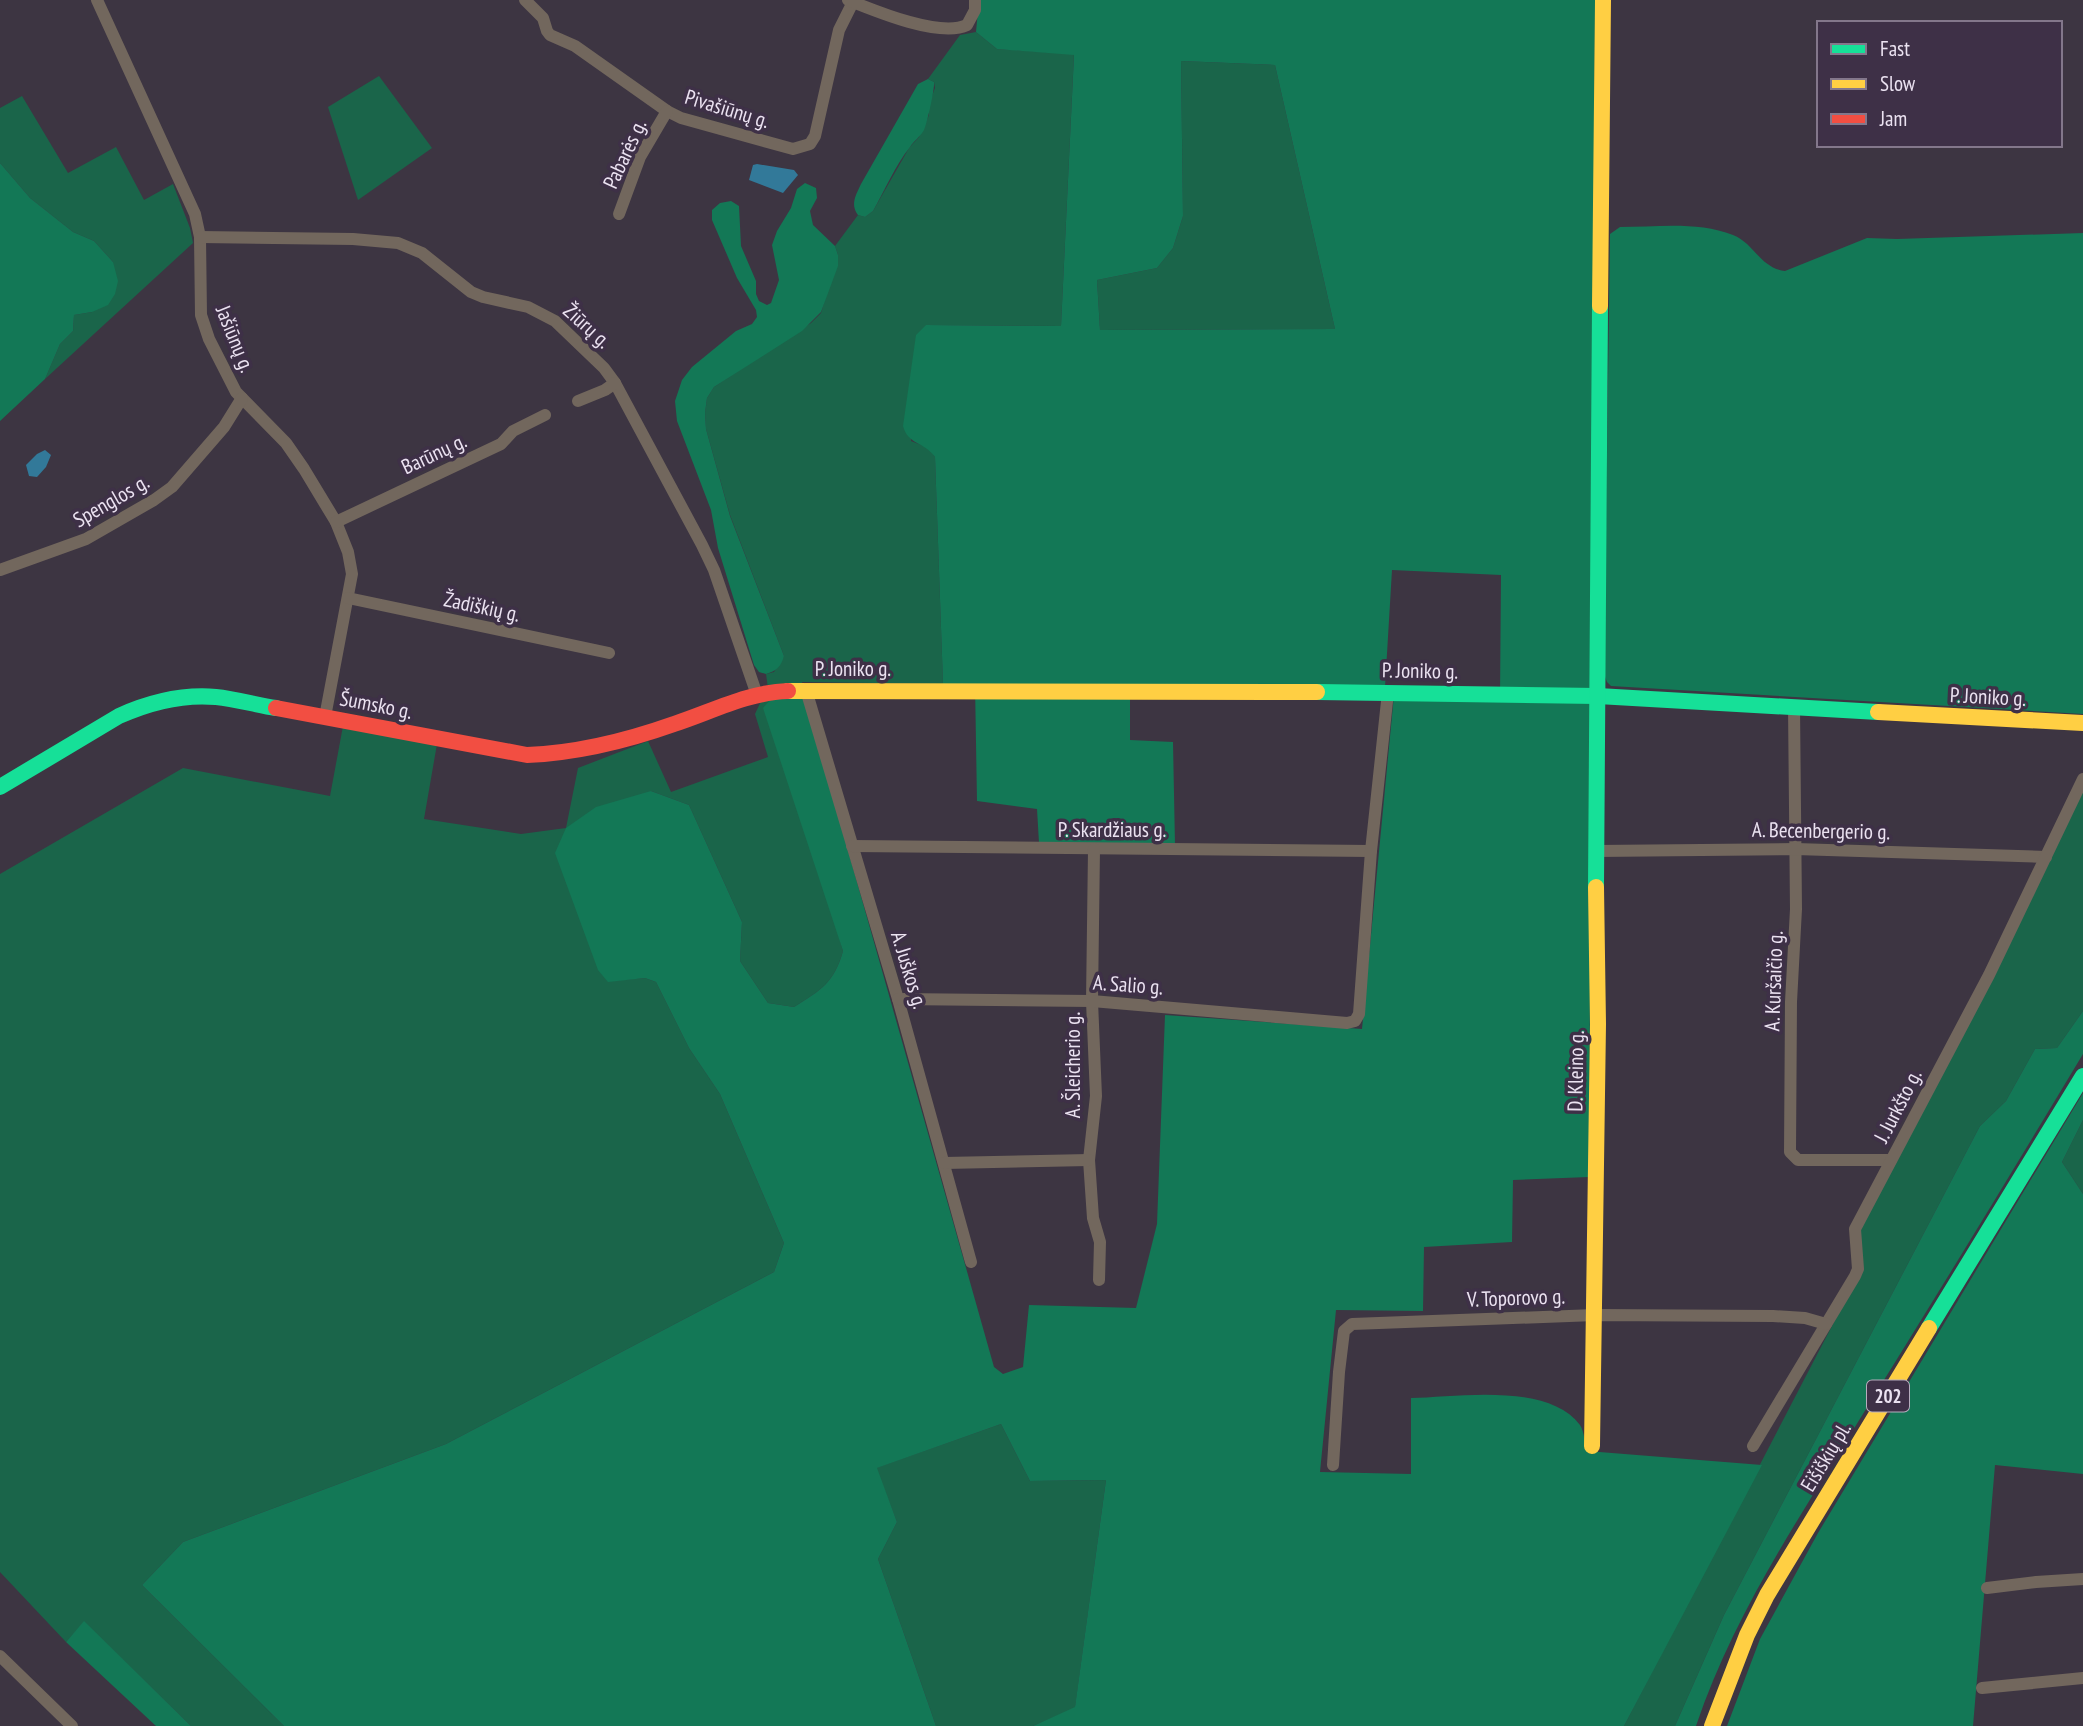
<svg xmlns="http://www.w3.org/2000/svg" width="2083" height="1726" font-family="'PT Sans Narrow',sans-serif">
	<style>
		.green { fill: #1a654a }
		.forest { fill: #137856; fill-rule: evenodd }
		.water { fill: #327999 }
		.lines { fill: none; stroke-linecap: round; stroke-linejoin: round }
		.street { stroke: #72675d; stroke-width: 12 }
		.fast { stroke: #16e098; stroke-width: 16 }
		.slow { stroke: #ffcf43; stroke-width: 16 }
		.jam { stroke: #f24e42; stroke-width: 16 }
		.labels { text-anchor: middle; stroke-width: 7; stroke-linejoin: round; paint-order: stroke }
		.shield { fill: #3e3047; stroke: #b7adbe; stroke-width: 2 }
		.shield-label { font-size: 19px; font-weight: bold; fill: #ebe2f1 }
		.street-label { font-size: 21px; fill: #ebe2f1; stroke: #3e3047 }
	</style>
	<rect width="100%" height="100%" fill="#3d3542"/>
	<g class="green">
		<path d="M976 32 997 49 1074 54 1061 326 926 325 911 441 929 448 935 457 943 684 802 682V698L771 700 843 951C834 983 821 990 794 1007L768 1003 740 961 742 922 689 805 651 791 608 981 645 978 656 982 689 1048 720 1094 784 1243 774 1272 446 1444 183 1542 142 1585 284 1726H191L84 1622 66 1642 0 1572V874L183 768 330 796 343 726 437 744 424 819 521 834 566 828 578 768 648 741 671 792 768 757 755 714 761 701 769 696 766 674 774 672 784 656 730 515 706 429 705 413 707 398 714 387 811 323 821 313 838 255 835 246 858 215 865 217 873 211 909 148 919 137 929 115 928 106 935 88 934 82 928 79 960 35Z"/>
		<path d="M1181 61 1275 65 1335 329 1100 330 1097 280 1157 268 1173 248 1183 216Z"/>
		<path d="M379 76 432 148 358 200 328 107Z"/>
		<path d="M22 96 68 173 116 147 144 200 173 184 190 228 193 243 45 379 60 344 73 331 74 315 92 312 113 262 94 241 73 232 30 198 0 163V108Z"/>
		<path d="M2083 788V1011L2057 1048 2035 1049 2006 1101 1980 1126 1724 1615 1675 1726H1624L1859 1274 1860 1231Z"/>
		<path d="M2083 1120V1194L2062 1162Z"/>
		<path d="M1001 1424 1030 1481 1106 1480 1075 1708 1033 1726H936L878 1559 897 1522 876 1468Z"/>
	</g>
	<g class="forest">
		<path d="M979 0H1595L1589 1177 1513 1180 1512 1242 1424 1247 1423 1311 1336 1310 1320 1472 1411 1474V1398C1457 1397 1548 1382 1580 1425 1584 1431 1585 1443 1587 1451L1762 1465 1624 1726H1033L1075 1707 1106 1480 1030 1481 1001 1424 877 1468 897 1522 878 1559 936 1726H284L142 1585 183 1542 446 1444 774 1272 784 1243 720 1094 689 1048 656 982 645 978 608 982 598 970 555 853 566 828 596 807 651 791 689 805 742 922 740 961 768 1003 794 1007C821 990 834 983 843 951L763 708 771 699 802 698 807 705 994 1367 1003 1374 1023 1367 1029 1305 1136 1308 1157 1224 1165 1015 1362 1029 1394 695 1500 696 1501 575 1392 570 1385 687 1130 685V740L1173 742 1175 845 1039 843 1037 809 977 801 975 684H943L935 457C925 442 908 445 903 426L916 335 926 325 1061 326 1074 55 997 49 976 32ZM1181 61 1275 65 1335 329 1100 330 1097 280 1157 268 1173 248 1183 216Z"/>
		<path d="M928 79 934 82C935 88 927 124 924 130 920 137 914 141 910 147 895 166 885 190 873 211L865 217 858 215C850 204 856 195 861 184L918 84Z"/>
		<path d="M0 163 30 198 73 232 94 241 113 262 118 281 115 294 108 305 92 312 74 315 73 331 60 344 45 379 0 421Z"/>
		<path d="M805 183 816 188 817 198 810 211 813 225 835 246 838 255V266L821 312 802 331 714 387 707 398 705 413 706 429 730 516 784 656C781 667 776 671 766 674L759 672 754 665 718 548 711 510 677 421 675 401 682 380 692 367 736 331 752 324 757 317 756 310 737 278 712 220V210L720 203 731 201 739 206 741 246 756 281V294L759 301 767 305 771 303 779 280 772 245 777 231 791 208 797 189Z"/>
		<path d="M1620 227C1657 227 1698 221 1733 235 1754 243 1760 268 1785 271L1867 238 1897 239 2083 233V714L1611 686 1607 682 1604 674 1610 234Z"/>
		<path d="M2083 1011V1054C2009 1177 1934 1300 1858 1422 1798 1520 1733 1616 1696 1726H1675L1724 1615 1980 1126 2006 1101 2035 1049 2057 1048Z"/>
		<path d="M2083 1093V1120L2062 1162 2083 1194V1474L1995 1465 1973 1726H1727L1760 1639 1818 1533Z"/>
		<path d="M84 1621 191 1726H156L66 1642Z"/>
	</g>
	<g class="water">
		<path d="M757 164 794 170 798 175 783 193 749 180 753 165Z"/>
		<path d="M45 450 51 455 46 467 37 477 29 476 26 465 37 454Z"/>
	</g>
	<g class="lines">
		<g class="street">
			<path d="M97 0 195 214 200 237 201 315 209 339 236 392 286 443 304 469 336 522 348 552 352 574 325 717"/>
			<path d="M525 0 543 18 547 31 550 35 575 46 667 111 681 118 793 149 810 144 815 136 839 30 853 2"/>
			<path d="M848 0C875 11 940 38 967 25L975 10V0"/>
			<path d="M619 214 640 157 667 111"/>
			<path d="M200 237 353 239 398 243 422 253 471 292 483 297 528 307 555 321 604 368 615 383 702 545 714 570 757 695"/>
			<path d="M578 401 605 390 615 383"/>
			<path d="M336 522 501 444 513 431 545 415"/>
			<path d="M0 570 86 539 154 500 172 487 224 427 242 398"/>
			<path d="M348 598 609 653"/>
			<path d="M806 690 898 999 971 1262"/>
			<path d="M1794 706 1796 909 1791 1002 1790 1152 1798 1160H1891"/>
			<path d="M852 846 1371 851"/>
			<path d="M1094 849 1092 1001 1096 1096 1089 1160 1093 1218 1100 1242 1099 1280"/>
			<path d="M1596 851 1796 849 2046 857"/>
			<path d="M898 999 1092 1001 1347 1023 1355 1021 1359 1014 1371 851 1388 692"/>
			<path d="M944 1163 1089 1160"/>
			<path d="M1753 1446 1855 1276 1858 1269 1855 1229 1989 975 2083 779"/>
			<path d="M1333 1465 1339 1372 1344 1331 1352 1324 1595 1315 1773 1316 1805 1318 1826 1324"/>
			<path d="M1987 1588 2036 1582 2083 1579"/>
			<path d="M0 1656 72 1726"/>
			<path d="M1982 1688 2083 1678"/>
		</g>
		<g class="fast">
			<path d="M1317 692 1598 696 1878 712"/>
			<path d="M0 787 119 716C148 703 183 694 216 697 236 699 256 705 276 708"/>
			<path d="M1596 887 1600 306"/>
			<path d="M1929 1328 2083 1076"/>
		</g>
		<g class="slow">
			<path d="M1600 306 1603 0"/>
			<path d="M788 691 1317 692"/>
			<path d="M1878 712 2083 723"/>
			<path d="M1592 1446 1598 1024 1596 887"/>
			<path d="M1712 1726 1747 1635 1767 1595 1929 1328"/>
		</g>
		<path class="jam" d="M276 708 527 755C578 753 626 741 674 724 711 712 749 692 788 691"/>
	</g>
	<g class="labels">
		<rect class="shield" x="1867" y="1380.5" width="42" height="31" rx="5"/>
		<g class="shield-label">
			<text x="1888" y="1403">202</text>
		</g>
		<g class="street-label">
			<text transform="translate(727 109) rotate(17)" y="7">Pivašiūnų g.</text>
			<text transform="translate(625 154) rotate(-65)" y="7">Pabarės g.</text>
			<text transform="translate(587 326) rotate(42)" y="7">Žiūrų g.</text>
			<text transform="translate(235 339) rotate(68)" y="7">Jašiūnų g.</text>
			<text transform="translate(434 454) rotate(-25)" y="7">Barūnų g.</text>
			<text transform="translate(111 501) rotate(-30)" y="7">Spenglos g.</text>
			<text transform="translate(482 607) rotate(12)" y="7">Žadiškių g.</text>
			<text x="853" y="676">P. Joniko g.</text>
			<text transform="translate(1420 671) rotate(1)" y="7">P. Joniko g.</text>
			<text transform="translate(1988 697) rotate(3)" y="7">P. Joniko g.</text>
			<text transform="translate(376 705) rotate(11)" y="7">Šumsko g.</text>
			<text x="1112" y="837">P. Skardžiaus g.</text>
			<text transform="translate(1821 831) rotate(1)" y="7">A. Becenbergerio g.</text>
			<text transform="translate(909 970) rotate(73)" y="7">A. Juškos g.</text>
			<text transform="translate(1774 981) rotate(-88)" y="7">A. Kuršaičio g.</text>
			<text transform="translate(1128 985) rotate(4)" y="7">A. Salio g.</text>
			<text transform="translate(1073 1065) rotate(-90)" y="7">A. Šleicherio g.</text>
			<text transform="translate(1576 1071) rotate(-89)" y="7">D. Kleino g.</text>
			<text transform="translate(1898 1106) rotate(-63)" y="7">J. Jurkšto g.</text>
			<text transform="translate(1516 1298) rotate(-2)" y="7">V. Toporovo g.</text>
			<text transform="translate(1826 1457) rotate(-59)" y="7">Eišiškių pl.</text>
		</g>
	</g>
	<rect x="1817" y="21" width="245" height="126" fill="#3e3047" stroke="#83778b" stroke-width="2"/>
	<rect x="1831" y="44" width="35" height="10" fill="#16e098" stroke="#83778b" stroke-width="2"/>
	<text x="1880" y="56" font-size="21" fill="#ebe2f1">Fast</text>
	<rect x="1831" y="79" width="35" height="10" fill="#ffcf43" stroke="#83778b" stroke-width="2"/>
	<text x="1880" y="91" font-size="21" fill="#ebe2f1">Slow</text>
	<rect x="1831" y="114" width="35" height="10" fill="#f24e42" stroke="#83778b" stroke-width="2"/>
	<text x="1880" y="126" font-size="21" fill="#ebe2f1">Jam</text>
</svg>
